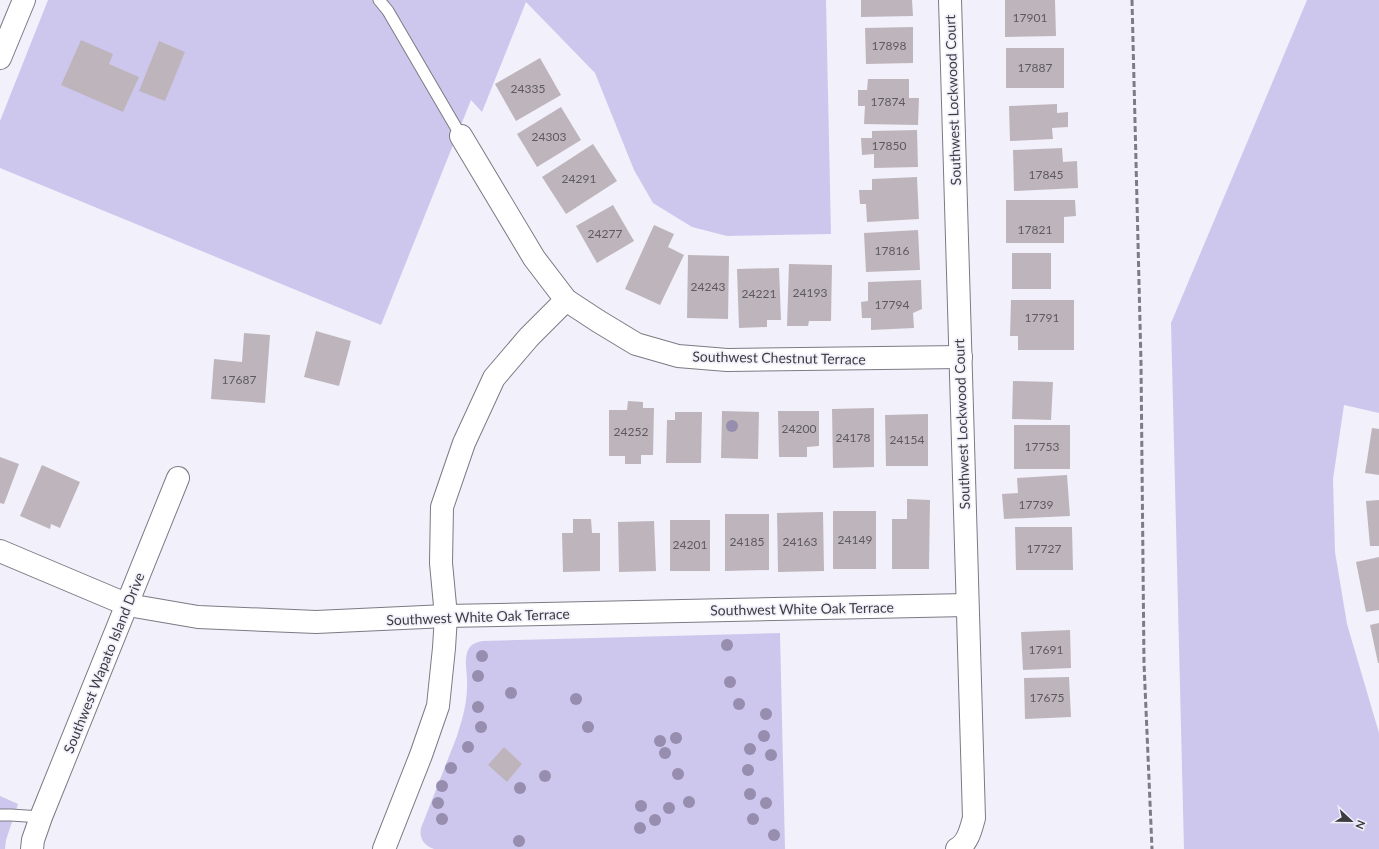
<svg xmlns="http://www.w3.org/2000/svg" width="1379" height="849" font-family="Lato,sans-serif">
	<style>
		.green { fill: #cec7ed }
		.building { fill: #beb5bc }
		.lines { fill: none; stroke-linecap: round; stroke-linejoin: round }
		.service-casing { stroke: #7c7a84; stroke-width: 13 }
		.minor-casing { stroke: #7c7a84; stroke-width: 24 }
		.service { stroke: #fff; stroke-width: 11 }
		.minor { stroke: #fff; stroke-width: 22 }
		.rail { stroke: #7d7c82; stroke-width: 3; stroke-dasharray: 6 3; stroke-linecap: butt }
		.tree { fill: #968daf }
		.labels { text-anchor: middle; stroke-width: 3.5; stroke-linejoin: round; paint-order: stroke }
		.number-label { font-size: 12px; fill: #5d5a5f }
		.street-label { font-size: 14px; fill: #3d3c40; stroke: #f2f0fb }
	</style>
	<rect width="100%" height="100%" fill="#f2f0fb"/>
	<g class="green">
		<path d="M48 0H826L831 234 727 236 692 227 653 203 634 170 595 73 526 2 482 112 471 100 381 325 0 168V121Z"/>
		<path d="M1307 0H1379V413L1344 405 1333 479 1335 552 1347 624 1379 733V849H1184L1171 323Z"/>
		<path d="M780 633 785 849H434C424 845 419 839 421 828L457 736C462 720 467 704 467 687 468 676 464 664 467 653 469 645 475 642 483 641Z"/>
		<path d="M0 796 18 804 6 840 5 849H0Z"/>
	</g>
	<g class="building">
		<path d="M861 0H912L913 16 861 17Z"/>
		<path d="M1005 0H1055L1056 36 1005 37Z"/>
		<path d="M913 27V63L866 64 865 28Z"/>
		<path d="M81 40 113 54 109 64 139 77 123 112 61 85Z"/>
		<path d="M159 41 185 52 165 101 139 91Z"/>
		<rect x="1006" y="48" width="58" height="40"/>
		<path d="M540 58 561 95 516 121 495 84Z"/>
		<path d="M868 79H909V98H919L918 125 864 124 865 106H858V90H867Z"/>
		<path d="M1057 104V113L1068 112V127L1052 128 1053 139 1010 141 1009 106Z"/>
		<path d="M561 107 581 140 537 167 517 134Z"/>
		<path d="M917 130 918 167 874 168V154L862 155 861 138H872V131Z"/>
		<path d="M593 144 617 181 566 214 542 177Z"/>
		<path d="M1062 148 1063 162 1077 161 1078 188 1014 191 1013 150Z"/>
		<path d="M917 177 919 219 867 222 866 204H860L859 190H872V179Z"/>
		<path d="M1006 200H1075L1076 216 1064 217V243H1006Z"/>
		<path d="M613 205 634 241 597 263 576 226Z"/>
		<path d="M654 225 674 234 668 247 684 255 660 305 625 289Z"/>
		<path d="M918 230 920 270 866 272 864 233Z"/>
		<rect x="1012" y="253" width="39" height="36"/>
		<path d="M688 255 729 256 728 319 687 318Z"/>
		<path d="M789 264 832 265 831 321H809L808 326H787Z"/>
		<path d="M779 268 781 320H767V327L739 328 737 269Z"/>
		<path d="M921 280 922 309 913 313 914 328 871 330V318H862L861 302 868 301V282Z"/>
		<path d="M1011 300H1074V350H1018V336H1010Z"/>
		<path d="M316 331 351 341 339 386 304 377Z"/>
		<path d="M244 333 270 335 265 403 211 399 214 359 242 362Z"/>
		<path d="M1013 381 1053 382 1051 420 1012 419Z"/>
		<path d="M628 401 643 402V408H654L653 455H641V464H625V456H609V410H627Z"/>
		<path d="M874 408V467L833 468 832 409Z"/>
		<path d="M722 411 759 412 758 459 721 458Z"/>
		<path d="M778 411H819V446L807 447V457H779Z"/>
		<path d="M675 412H702L701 463H666L667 420H675Z"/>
		<path d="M928 414V466H886L885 415Z"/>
		<rect x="1014" y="425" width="56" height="44"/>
		<path d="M1372 428 1379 429V475L1365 473Z"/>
		<path d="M0 457 19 464 4 504 0 503Z"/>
		<path d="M42 465 80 482 60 528 51 524 50 529 20 516Z"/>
		<path d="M1067 475 1070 516 1004 519 1002 494 1018 493 1017 478Z"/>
		<path d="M907 499 930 500 929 569H892V519H907Z"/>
		<path d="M1379 500V546H1370L1366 501Z"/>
		<rect x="833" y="511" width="43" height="58"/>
		<path d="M823 512 824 571 778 572 777 513Z"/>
		<path d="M725 514H769V570L725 571Z"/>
		<path d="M573 519H591L592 533H600V571L563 572 562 533H573Z"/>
		<rect x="670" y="520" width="40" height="51"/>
		<path d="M654 521 656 571 619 572 618 522Z"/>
		<path d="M1015 527H1072L1073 570H1016Z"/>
		<path d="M1379 557V610L1366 612 1356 562Z"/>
		<path d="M1379 623V663H1378L1370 625Z"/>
		<path d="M1070 630 1071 668 1023 670 1021 632Z"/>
		<path d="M1069 677 1071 717 1025 719 1024 678Z"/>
		<path d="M504 747 522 764 507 782 488 765Z"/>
	</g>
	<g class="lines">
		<g class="service-casing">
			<g id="service">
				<path d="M379 0 388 11 461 136"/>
				<path d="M0 815H11L41 817"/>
			</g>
		</g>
		<g class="minor-casing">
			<g id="minor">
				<path d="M950 0 974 818C971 829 968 843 957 849"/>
				<path d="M0 58 24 0"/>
				<path d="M461 136 534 258 566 300 598 321 636 344 678 356 727 360 961 357"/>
				<path d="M0 551 128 605 198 617 316 622 446 616 967 605"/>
				<path d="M32 849 33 840 41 817 178 478"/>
				<path d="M384 849 421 755 438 706 444 648 446 616 441 563 442 507 464 443 494 378 529 337 566 300"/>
			</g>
		</g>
		<use href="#service" class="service"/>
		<use href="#minor" class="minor"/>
		<path class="rail" d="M1132 0 1141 363 1144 663 1152 849"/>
	</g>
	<g class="tree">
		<circle cx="732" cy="426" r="6"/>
		<circle cx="727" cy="645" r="6"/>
		<circle cx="482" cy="656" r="6"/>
		<circle cx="478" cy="676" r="6"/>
		<circle cx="730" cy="682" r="6"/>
		<circle cx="511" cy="693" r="6"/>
		<circle cx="576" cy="699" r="6"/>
		<circle cx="739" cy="704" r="6"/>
		<circle cx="478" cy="707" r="6"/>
		<circle cx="766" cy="714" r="6"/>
		<circle cx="481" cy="727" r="6"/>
		<circle cx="588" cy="727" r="6"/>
		<circle cx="764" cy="736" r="6"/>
		<circle cx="676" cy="738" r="6"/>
		<circle cx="660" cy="741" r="6"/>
		<circle cx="468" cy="747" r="6"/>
		<circle cx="750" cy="749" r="6"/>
		<circle cx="665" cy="753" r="6"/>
		<circle cx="771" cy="755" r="6"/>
		<circle cx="451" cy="768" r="6"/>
		<circle cx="748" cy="770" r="6"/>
		<circle cx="678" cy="774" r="6"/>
		<circle cx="545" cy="776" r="6"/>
		<circle cx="442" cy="786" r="6"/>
		<circle cx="520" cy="788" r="6"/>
		<circle cx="750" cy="794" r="6"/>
		<circle cx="689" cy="802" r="6"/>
		<circle cx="438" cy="803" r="6"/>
		<circle cx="766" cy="803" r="6"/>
		<circle cx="641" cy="806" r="6"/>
		<circle cx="669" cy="808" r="6"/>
		<circle cx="442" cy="819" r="6"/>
		<circle cx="753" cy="819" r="6"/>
		<circle cx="655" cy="820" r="6"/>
		<circle cx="640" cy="828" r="6"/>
		<circle cx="774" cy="835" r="6"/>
		<circle cx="519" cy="841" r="6"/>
	</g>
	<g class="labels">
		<g class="number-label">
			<text x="1030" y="22">17901</text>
			<text x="889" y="50">17898</text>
			<text x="1035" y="72">17887</text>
			<text x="528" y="93">24335</text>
			<text x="888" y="106">17874</text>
			<text x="549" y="141">24303</text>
			<text x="889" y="150">17850</text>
			<text x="1046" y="179">17845</text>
			<text x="579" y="183">24291</text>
			<text x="1035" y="234">17821</text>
			<text x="605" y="238">24277</text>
			<text x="892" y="255">17816</text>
			<text x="708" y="291">24243</text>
			<text x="810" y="297">24193</text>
			<text x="759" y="298">24221</text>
			<text x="892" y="309">17794</text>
			<text x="1042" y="322">17791</text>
			<text x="239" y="384">17687</text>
			<text x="799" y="433">24200</text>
			<text x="631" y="436">24252</text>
			<text x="853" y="442">24178</text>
			<text x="907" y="444">24154</text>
			<text x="1042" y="451">17753</text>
			<text x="1036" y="509">17739</text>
			<text x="855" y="544">24149</text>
			<text x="747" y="546">24185</text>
			<text x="800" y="546">24163</text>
			<text x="690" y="549">24201</text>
			<text x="1044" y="553">17727</text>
			<text x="1046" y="654">17691</text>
			<text x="1047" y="702">17675</text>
		</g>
		<g class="street-label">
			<text transform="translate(953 100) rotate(-92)" y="5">Southwest Lockwood Court</text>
			<text transform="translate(779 358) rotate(1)" y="5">Southwest Chestnut Terrace</text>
			<text transform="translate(962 424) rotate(-92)" y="5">Southwest Lockwood Court</text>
			<text transform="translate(802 609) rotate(-1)" y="5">Southwest White Oak Terrace</text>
			<text transform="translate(478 617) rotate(-2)" y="5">Southwest White Oak Terrace</text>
			<text transform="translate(104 663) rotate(-68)" y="5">Southwest Wapato Island Drive</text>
		</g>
	</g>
	<g transform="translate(1351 821) rotate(112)" stroke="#f2f0fb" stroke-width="3" paint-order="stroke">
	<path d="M0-3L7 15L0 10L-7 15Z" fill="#3d3c40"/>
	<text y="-6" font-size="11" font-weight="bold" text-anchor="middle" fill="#3d3c40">N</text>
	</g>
</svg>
